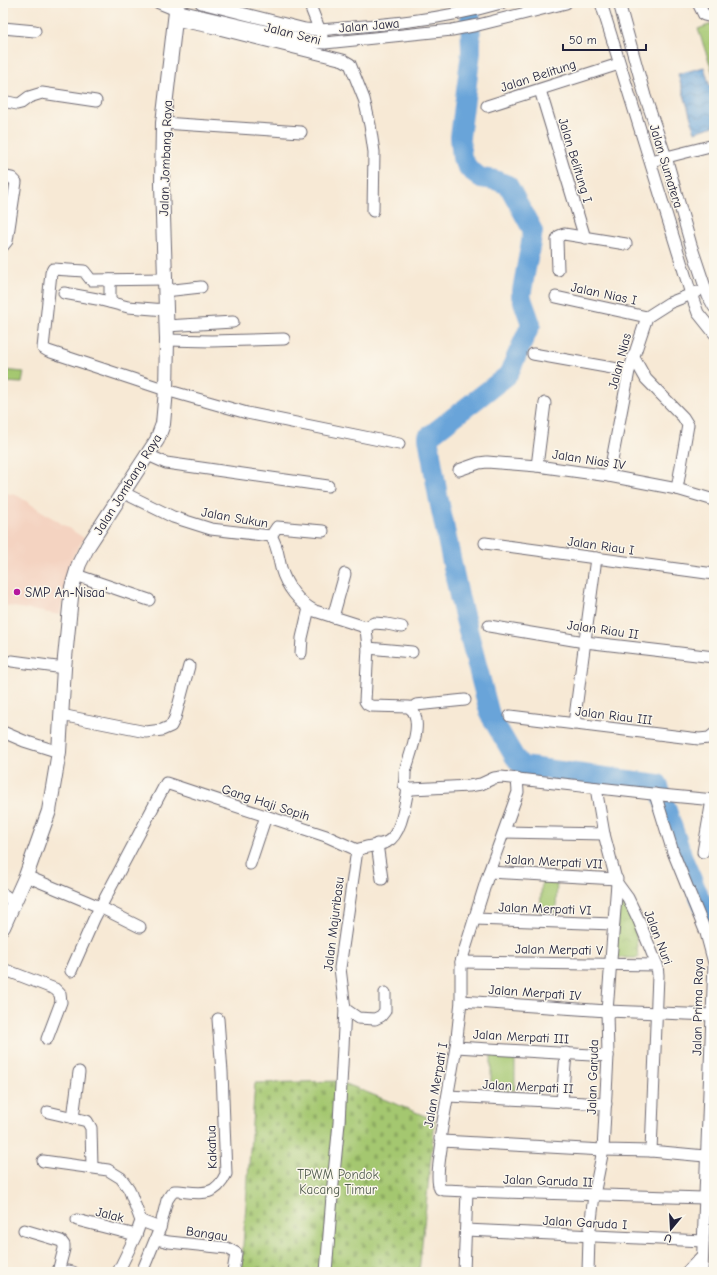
<svg xmlns="http://www.w3.org/2000/svg" width="717" height="1275" font-family="'Comic Neue',sans-serif">
	<style>
		.built { fill: #f4d3c1 }
		.cemetery { fill: url(#cemetery-stones); stroke: #637456 }
		.park { fill: url(#park-crowns); stroke: #637456 }
		.pitch { fill: #a4c770; stroke: #637456 }
		.water { fill: url(#water-waves); stroke: #46638a }
		.lines { fill: none; stroke-linecap: round; stroke-linejoin: round }
		.river { stroke: #69a4d9; stroke-width: 20 }
		.minor-casing { stroke: #6d6871; stroke-width: 13 }
		.major-casing { stroke: #6d6871; stroke-width: 16 }
		.minor { stroke: #fff; stroke-width: 11 }
		.major { stroke: #fff; stroke-width: 14 }
		.poi-dot { fill: #b5179e; stroke: #fbf7ec; stroke-width: 1.5 }
		.labels { text-anchor: middle; stroke-width: 3; stroke-linejoin: round; paint-order: stroke }
		.street-label { font-size: 13px; fill: #22223b; stroke: #fbf7ec }
		.poi-label { font-size: 13px; fill: #22223b; stroke: #fbf7ec; text-anchor: start }
		.park-label { font-size: 13px; fill: #505c4e; stroke: #fbf7ec }
	</style>
	<defs>
		<pattern id="cemetery-stones" width="16" height="16" patternUnits="userSpaceOnUse"><rect width="16" height="16" fill="#a4c770"/><path d="M2 7V4a2 2 0 0 1 4 0v3zM10 15v-3a2 2 0 0 1 4 0v3z" fill="#8dab62"/></pattern>
		<pattern id="park-crowns" width="20" height="18" patternUnits="userSpaceOnUse"><rect width="20" height="18" fill="#a4c770"/><path d="M2 6a3 3 0 1 1 6 0M12 15a3 3 0 1 1 6 0" fill="none" stroke="#8dab62"/></pattern>
		<pattern id="water-waves" width="16" height="10" patternUnits="userSpaceOnUse"><rect width="16" height="10" fill="#69a4d9"/><path d="M0 5q4-4 8 0t8 0" fill="none" stroke="#5685b1"/></pattern>
	</defs>
	<rect width="100%" height="100%" fill="#fbf7ec"/>
	<filter id="ink" filterUnits="userSpaceOnUse"><feTurbulence type="fractalNoise" baseFrequency=".025" numOctaves="2"/><feDisplacementMap in="SourceGraphic" scale="8" xChannelSelector="R" yChannelSelector="G"/><feConvolveMatrix kernelMatrix="1 2 1 2 8 2 1 2 1" color-interpolation-filters="sRGB"/></filter>
	<filter id="wash" filterUnits="userSpaceOnUse"><feTurbulence type="fractalNoise" baseFrequency=".012" numOctaves="4" result="noise"/><feDisplacementMap in="SourceGraphic" scale="16" xChannelSelector="R" yChannelSelector="G"/><feGaussianBlur stdDeviation="0.9" result="paint"/><feColorMatrix in="noise" values="0 0 0 0 0 0 0 0 0 0 0 0 0 0 0 0 0 1.4 0 .05"/><feComposite in="paint" operator="in"/></filter>
	<g filter="url(#wash)">
		<rect width="100%" height="100%" fill="#f7e9d5"/>
		<path class="built" d="M3 493 12 494 18 496 84 538 74 555 67 576 60 615 3 605Z"/>
		<path class="cemetery" d="M339 1081 435 1120 419 1272H241L255 1083Z"/>
		<path class="park" d="M618 890 635 924 638 958H616Z"/>
		<g class="pitch">
			<path d="M714 23V76L698 29Z"/>
			<path d="M3 370 24 372 22 383 3 382Z"/>
			<path d="M542 878 557 879 556 912H540Z"/>
			<rect x="491" y="1052" width="24" height="38"/>
		</g>
		<path class="water" d="M704 67 714 100V126L695 132 678 74Z"/>
		<g class="lines">
			<path class="river" d="M470 3 471 52 460 137 462 158 469 169 481 178 495 180 508 185 533 231 521 296 531 324 508 375 428 437 438 496 459 596 490 715 514 756 522 766 658 784 684 861 714 931"/>
		</g>
	</g>
	<g filter="url(#ink)">
		<g class="lines">
			<g class="minor-casing">
				<g id="minor">
					<path d="M159 3 176 10 313 42 325 43 452 30 478 25 566 3"/>
					<path d="M201 3 305 29 319 30C380 25 442 20 501 3"/>
					<path d="M309 3 322 36"/>
					<path d="M601 3 691 294 698 313 714 333"/>
					<path d="M619 3 645 96 666 157 691 245 708 296 714 307"/>
					<path d="M698 3 704 15 708 16 714 15"/>
					<path d="M175 20 215 28 343 60 350 64 364 99 370 125 374 152 373 211"/>
					<path d="M3 28 35 31"/>
					<path d="M540 90 585 238"/>
					<path d="M3 101 17 104 21 103 29 97 42 93 96 101"/>
					<path d="M487 106 619 64"/>
					<path d="M163 123 301 132"/>
					<path d="M651 161 714 145"/>
					<path d="M3 176 12 178 16 182 7 241 3 246"/>
					<path d="M558 270 557 240 559 236 564 234 626 244"/>
					<path d="M165 279 91 280 84 271 53 269 51 273 43 348 48 351 166 390 247 413 399 444"/>
					<path d="M165 291 201 287"/>
					<path d="M64 293 97 299 128 307 166 310"/>
					<path d="M556 297 647 317"/>
					<path d="M110 302V280"/>
					<path d="M166 326 233 322"/>
					<path d="M167 340 211 341 284 339"/>
					<path d="M533 354 629 371"/>
					<path d="M633 356 646 379 683 417 688 425 677 489"/>
					<path d="M148 455 166 463 328 486"/>
					<path d="M537 466 545 403"/>
					<path d="M459 470 479 463 487 462 537 466 609 476 677 489 714 500"/>
					<path d="M609 476 629 371 647 317 669 303 697 292"/>
					<path d="M122 492 173 517 211 529 271 536C278 546 278 557 281 568 286 586 299 603 315 611L362 626 366 629 368 648 365 701 367 704 371 706 409 707C426 719 409 756 405 772 405 776 405 781 404 785L408 789C405 803 402 834 387 842 378 846 366 846 357 850"/>
					<path d="M271 536 277 527 323 531"/>
					<path d="M485 543 714 574"/>
					<path d="M76 575 149 600"/>
					<path d="M333 617 345 574"/>
					<path d="M489 626 585 642 714 657"/>
					<path d="M364 628 374 623 387 624 402 627"/>
					<path d="M368 648 412 652"/>
					<path d="M301 653 302 638 309 608"/>
					<path d="M12 661 64 668"/>
					<path d="M411 709 416 705 465 700"/>
					<path d="M61 715 146 732 162 730 171 726 175 718 189 666"/>
					<path d="M510 716 699 739 709 738 714 734"/>
					<path d="M574 724 596 558"/>
					<path d="M3 732 24 741 59 752"/>
					<path d="M517 778 518 792 489 872 461 962V1001L456 1047 440 1139 442 1141C441 1153 435 1178 440 1189L444 1190 467 1191 704 1198"/>
					<path d="M596 788 604 834 617 883 628 898 639 921 657 965 658 975 651 1151"/>
					<path d="M408 789H412L469 786 481 784 494 778 501 777 661 795 714 800"/>
					<path d="M655 794 673 852 706 933 714 963 702 1272"/>
					<path d="M504 832 604 834"/>
					<path d="M377 844 382 879"/>
					<path d="M703 852 712 800"/>
					<path d="M250 864 266 816"/>
					<path d="M489 872 617 879"/>
					<path d="M26 876 100 907 140 927"/>
					<path d="M3 894 14 902"/>
					<path d="M475 919 613 924"/>
					<path d="M461 962 657 965"/>
					<path d="M3 969 55 989 60 994 61 1002 47 1039"/>
					<path d="M71 971 94 919 166 783 326 836 357 850"/>
					<path d="M461 1001 607 1011 712 1015"/>
					<path d="M345 1009 358 1018 375 1019 381 1016 385 1011V993"/>
					<path d="M456 1047 608 1056"/>
					<path d="M448 1096 606 1104"/>
					<path d="M562 1102 566 1053"/>
					<path d="M48 1112 87 1121 91 1128 92 1167"/>
					<path d="M73 1118 79 1072"/>
					<path d="M442 1141 603 1150 651 1151 705 1156"/>
					<path d="M43 1161 108 1170 121 1178 129 1189 141 1221 136 1235 118 1272"/>
					<path d="M77 1220 136 1235"/>
					<path d="M141 1221 160 1228"/>
					<path d="M24 1230 61 1241 64 1245V1249L58 1272"/>
					<path d="M466 1230 703 1241"/>
					<path d="M156 1239 169 1242 227 1248 236 1253 233 1272"/>
					<path d="M68 1271 73 1272"/>
					<path d="M142 1272 160 1228 167 1200 171 1194 174 1191H178C200 1193 215 1198 226 1174L222 1072 218 1019"/>
					<path d="M326 1272 333 1184 339 1123 345 1009 340 968 357 850"/>
					<path d="M464 1272 467 1191"/>
					<path d="M588 1272 589 1237 594 1195 603 1150 608 1056 607 1011 617 883"/>
					<path d="M687 1272 702 1256"/>
				</g>
			</g>
			<g class="major-casing">
				<path id="major" d="M3 927 26 876 49 811 59 752 64 668 72 587 79 564 88 546 157 440 163 424 166 390 167 340 162 185 163 123 177 3"/>
			</g>
			<use href="#minor" class="minor"/>
			<use href="#major" class="major"/>
		</g>
	</g>
	<circle class="poi-dot" cx="17" cy="592" r="4"/>
	<g class="labels">
		<g class="street-label">
			<text transform="translate(369 25) rotate(-5)" y="5">Jalan Jawa</text>
			<text transform="translate(293 33) rotate(14)" y="5">Jalan Seni</text>
			<text transform="translate(538 75) rotate(-18)" y="5">Jalan Belitung</text>
			<text transform="translate(165 158) rotate(-88)" y="5">Jalan Jombang Raya</text>
			<text transform="translate(576 160) rotate(73)" y="5">Jalan Belitung I</text>
			<text transform="translate(667 166) rotate(73)" y="5">Jalan Sumatera</text>
			<text transform="translate(604 293) rotate(12)" y="5">Jalan Nias I</text>
			<text transform="translate(619 361) rotate(-75)" y="5">Jalan Nias</text>
			<text transform="translate(589 459) rotate(9)" y="5">Jalan Nias IV</text>
			<text transform="translate(127 484) rotate(-58)" y="5">Jalan Jombang Raya</text>
			<text transform="translate(235 517) rotate(10)" y="5">Jalan Sukun</text>
			<text transform="translate(601 545) rotate(8)" y="5">Jalan Riau I</text>
			<text transform="translate(603 629) rotate(8)" y="5">Jalan Riau II</text>
			<text transform="translate(614 715) rotate(7)" y="5">Jalan Riau III</text>
			<text transform="translate(266 802) rotate(18)" y="5">Gang Haji Sopih</text>
			<text transform="translate(554 861) rotate(3)" y="5">Jalan Merpati VII</text>
			<text transform="translate(545 908) rotate(2)" y="5">Jalan Merpati VI</text>
			<text transform="translate(333 924) rotate(-83)" y="5">Jalan Majuribasu</text>
			<text transform="translate(659 937) rotate(69)" y="5">Jalan Nuri</text>
			<text transform="translate(559 949) rotate(1)" y="5">Jalan Merpati V</text>
			<text transform="translate(535 992) rotate(4)" y="5">Jalan Merpati IV</text>
			<text transform="translate(697 1007) rotate(-89)" y="5">Jalan Prima Raya</text>
			<text transform="translate(521 1036) rotate(3)" y="5">Jalan Merpati III</text>
			<text transform="translate(592 1077) rotate(-88)" y="5">Jalan Garuda</text>
			<text transform="translate(435 1085) rotate(-80)" y="5">Jalan Merpati I</text>
			<text transform="translate(528 1086) rotate(3)" y="5">Jalan Merpati II</text>
			<text transform="translate(211 1147) rotate(-92)" y="5">Kakatua</text>
			<text transform="translate(548 1180) rotate(2)" y="5">Jalan Garuda II</text>
			<text transform="translate(110 1214) rotate(14)" y="5">Jalak</text>
			<text transform="translate(585 1222) rotate(3)" y="5">Jalan Garuda I</text>
			<text transform="translate(207 1233) rotate(8)" y="5">Bangau</text>
		</g>
		<g class="poi-label">
			<text x="25" y="597">SMP An-Nisaa'</text>
		</g>
		<g class="park-label">
			<text x="338" y="1179">TPWM Pondok<tspan x="338" dy="15">Kacang Timur</tspan></text>
		</g>
	</g>
	<rect width="717" height="1275" fill="none" stroke="#fbf7ec" stroke-width="16"/>
	<g transform="translate(671 1229) rotate(198)" stroke="#fbf7ec" stroke-width="3" paint-order="stroke">
	<path d="M0-3L7 15L0 10L-7 15Z" fill="#22223b"/>
	<text y="-6" font-size="11" font-weight="bold" text-anchor="middle" fill="#22223b">U</text>
	</g>
	<path d="M563 44v6h83v-6" fill="none" stroke="#22223b" stroke-width="2"/>
	<text x="569" y="44" font-size="12" fill="#22223b" stroke="#fbf7ec" stroke-width="3" paint-order="stroke">50 m</text>
</svg>
